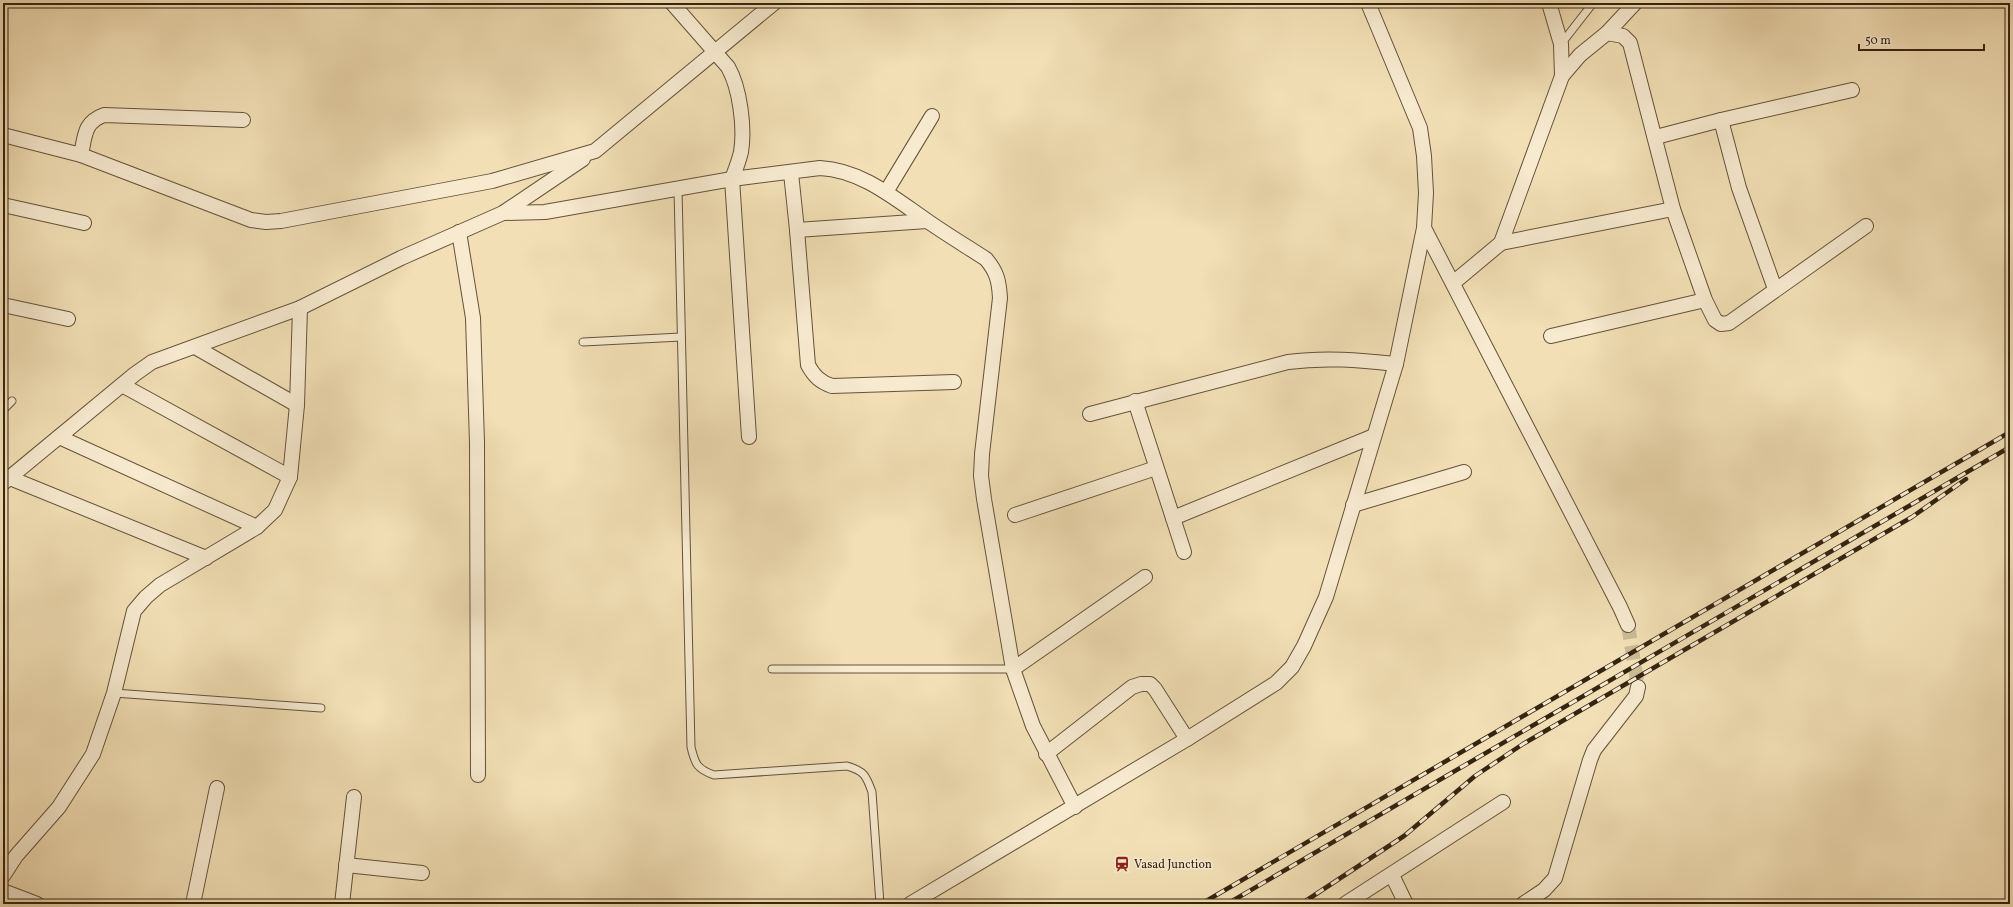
<svg xmlns="http://www.w3.org/2000/svg" width="2013" height="907" font-family="Vollkorn,serif">
	<style>
		.lines { fill: none; stroke-linecap: round; stroke-linejoin: round }
		.minor-tunnel { stroke: #ccba94; stroke-width: 14; stroke-dasharray: 14 7; stroke-linecap: butt }
		.service-casing { stroke: #645339; stroke-width: 9 }
		.minor-casing { stroke: #645339; stroke-width: 16 }
		.service { stroke: #f7eacf; stroke-width: 7 }
		.minor { stroke: #f7eacf; stroke-width: 14 }
		.rail-casing { stroke: #352410; stroke-width: 4.5 }
		.rail { stroke: #f7eacf; stroke-width: 3; stroke-dasharray: 9; stroke-linecap: butt }
		.labels { text-anchor: middle; stroke-width: 3; stroke-linejoin: round; paint-order: stroke }
		.poi-label { font-size: 12px; fill: #352410; stroke: #f7eacf; text-anchor: start }
	</style>
	<rect width="100%" height="100%" fill="#f2dfb5"/>
	<filter id="stains"><feTurbulence type="fractalNoise" baseFrequency=".005" numOctaves="4"/><feColorMatrix values="0 0 0 0 .2 0 0 0 0 .09 0 0 0 0 .02 0 0 0 .5 -.17"/></filter>
	<radialGradient id="worn" r=".72"><stop offset=".6" stop-color="#630" stop-opacity="0"/><stop offset="1" stop-color="#630" stop-opacity=".3"/></radialGradient>
	<g class="lines">
		<path class="minor-tunnel" d="M1628 625 1638 687"/>
		<g class="service-casing">
			<g id="service">
				<path d="M1561 44 1593 3"/>
				<path d="M678 190 691 747C695 764 697 769 714 775L847 766C864 771 866 775 872 792L880 904"/>
				<path d="M583 342 681 337"/>
				<path d="M3 410 12 401"/>
				<path d="M772 669H1013"/>
				<path d="M114 693 321 708"/>
			</g>
		</g>
		<g class="minor-casing">
			<g id="minor">
				<path d="M672 3 728 67C740 88 745 128 741 152 739 161 735 171 732 179L749 437"/>
				<path d="M1549 3 1561 44 1562 76"/>
				<path d="M1607 33 1623 36 1630 43 1673 209 1705 300 1715 320 1721 324 1729 323 1866 226"/>
				<path d="M1721 120 1739 188 1775 289"/>
				<path d="M3 135 81 155 251 220 266 222 281 221 492 181 595 151 774 3"/>
				<path d="M1656 137 1721 120 1852 90"/>
				<path d="M81 155C85 136 84 122 104 115L243 120"/>
				<path d="M791 173 797 230 808 365C814 376 820 382 832 386L954 382"/>
				<path d="M886 192 932 116"/>
				<path d="M3 205 84 223"/>
				<path d="M503 213 545 212 732 179 820 168C861 170 894 198 926 220 946 234 966 246 986 259 997 272 999 281 1000 298L982 454 981 476 984 499 1013 669 1033 726 1075 807"/>
				<path d="M1424 228 1620 607 1628 625"/>
				<path d="M797 230 927 221"/>
				<path d="M459 232 473 318 477 443 478 775"/>
				<path d="M1501 243 1673 209"/>
				<path d="M1453 283 1501 243 1562 76 1580 55 1607 33 1635 3"/>
				<path d="M3 305 68 319"/>
				<path d="M1551 336 1705 300"/>
				<path d="M195 347 297 405"/>
				<path d="M122 385 290 477"/>
				<path d="M1135 401 1184 552"/>
				<path d="M1090 414 1288 362C1325 357 1359 360 1396 364"/>
				<path d="M59 437 257 527"/>
				<path d="M10 478 206 558"/>
				<path d="M3 483 135 374 152 362 300 308 401 258 503 213 583 159"/>
				<path d="M1353 505 1464 472"/>
				<path d="M1015 515 1156 468"/>
				<path d="M1173 518 1374 436"/>
				<path d="M1013 669 1145 577"/>
				<path d="M1046 754 1132 687 1141 684H1150L1155 689 1187 739"/>
				<path d="M346 865 422 873"/>
				<path d="M1392 875 1406 904"/>
				<path d="M3 876 16 856 59 807 93 754 114 693 134 611 146 597 160 585 257 527 275 510 290 477 297 405 300 308"/>
				<path d="M3 891 37 904"/>
				<path d="M193 904 217 788"/>
				<path d="M342 904 354 797"/>
				<path d="M910 904 1187 739 1276 683 1292 667 1304 646 1326 597 1396 364 1424 228 1426 193 1424 156 1420 128 1368 3"/>
				<path d="M1345 904 1503 802"/>
				<path d="M1523 904 1544 890 1555 878 1590 760 1594 750 1636 696 1638 687"/>
			</g>
		</g>
		<use href="#service" class="service"/>
		<use href="#minor" class="minor"/>
		<g class="rail-casing">
			<g id="rail">
				<path d="M1201 904 2010 432"/>
				<path d="M1227 904 2010 447"/>
				<path d="M1301 904 1404 836 1475 776 1523 744 1912 517 1966 479"/>
			</g>
		</g>
		<use href="#rail" class="rail"/>
	</g>
	<defs>
		<g id="station-bare" transform="scale(1.2)"><path d="M-3-6H3Q5-6 5-4V2Q5 4 3 4L4.5 6H3L1.5 4h-3L-3 6H-4.5L-3 4Q-5 4-5 2V-4Q-5-6-3-6ZM-3.5-4v3h7v-3ZM-3.5 1v1.5H-2V1ZM2 1v1.5H3.5V1Z" fill="#8f2418" stroke="#f7eacf" stroke-width="2.5" paint-order="stroke"/></g>
	</defs>
	<g fill-rule="evenodd">
		<use href="#station-bare" x="1122" y="864"/>
	</g>
	<g class="labels">
		<g class="poi-label">
			<text x="1134" y="868">Vasad Junction</text>
		</g>
	</g>
	<rect width="2013" height="907" fill="none" stroke="#f2dfb5" stroke-width="16"/>
	<rect x="4" y="4" width="2005" height="899" fill="none" stroke="#352410" stroke-width="2"/>
	<rect x="8" y="8" width="1997" height="891" fill="none" stroke="#352410"/>
	<path d="M1859 44v6h125v-6" fill="none" stroke="#352410" stroke-width="2"/>
	<text x="1865" y="44" font-size="12" fill="#352410" stroke="#f7eacf" stroke-width="3" paint-order="stroke">50 m</text>
	<rect width="100%" height="100%" filter="url(#stains)"/>
	<rect width="100%" height="100%" fill="url(#worn)"/>
</svg>
